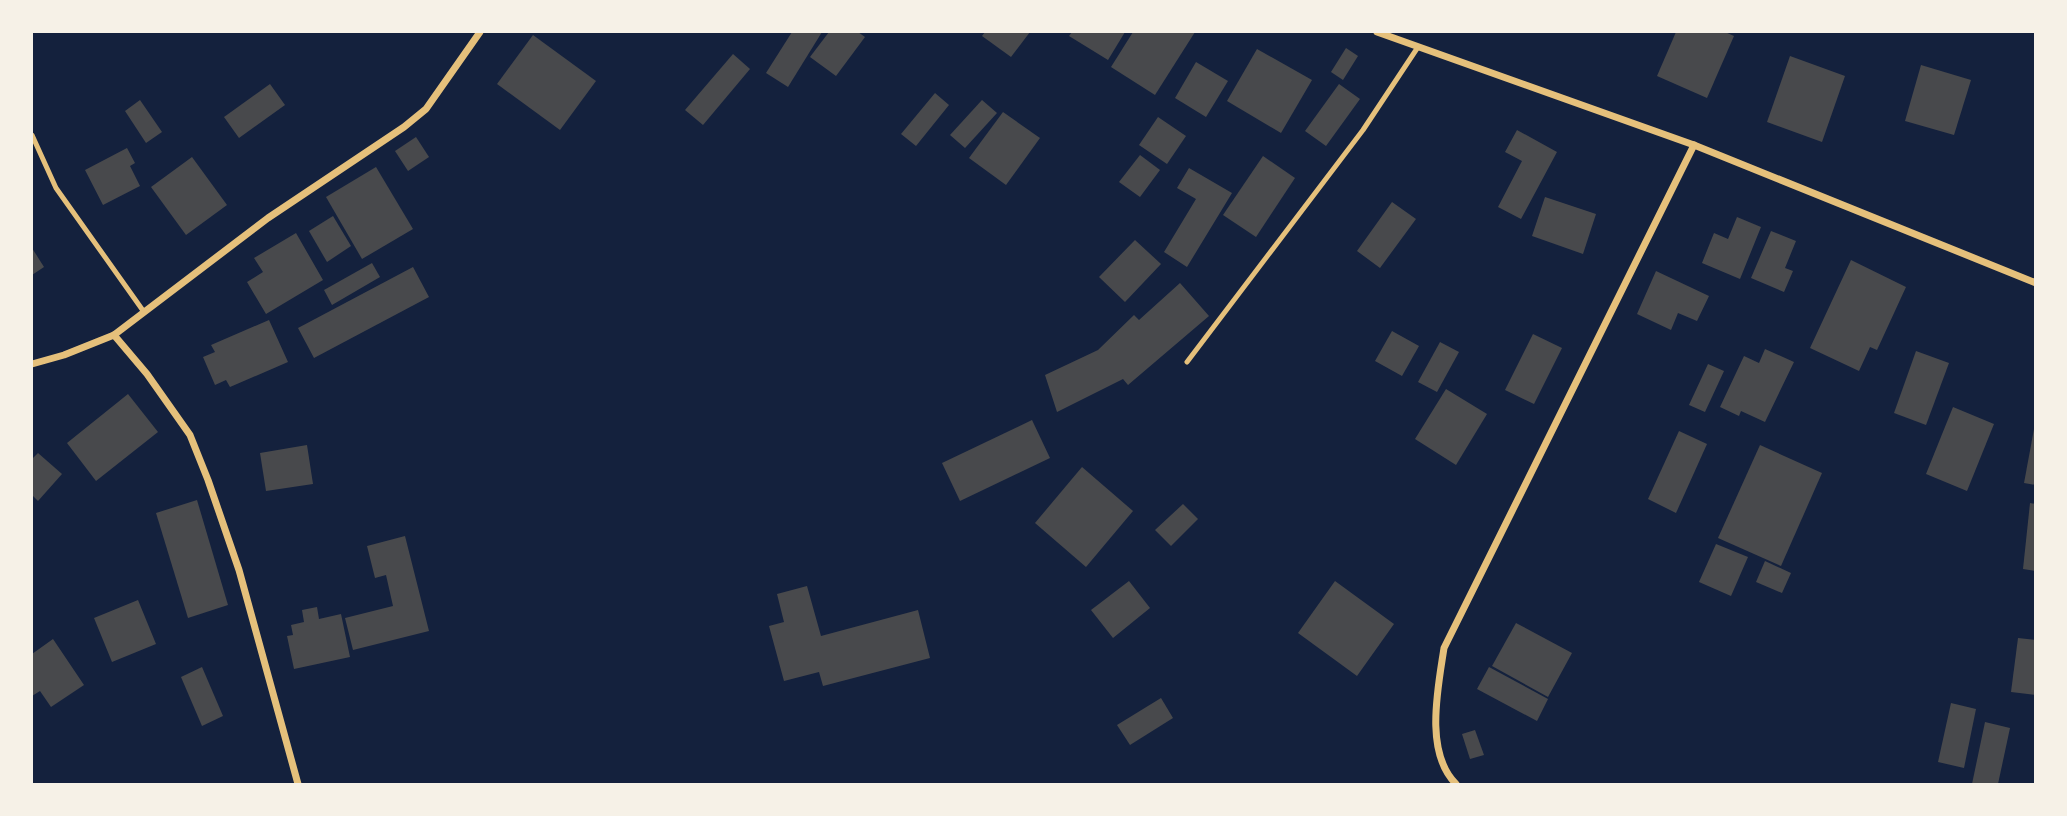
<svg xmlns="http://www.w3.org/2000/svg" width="2067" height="816" font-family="Montserrat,sans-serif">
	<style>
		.building { fill: #48494c }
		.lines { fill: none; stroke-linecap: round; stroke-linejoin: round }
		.service { stroke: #e5c07b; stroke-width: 5 }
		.minor { stroke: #e5c07b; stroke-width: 7 }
	</style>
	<rect width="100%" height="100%" fill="#14213d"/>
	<g class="building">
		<path d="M792 32H822L788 87 766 73Z"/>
		<path d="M829 32H858L865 37 836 76 810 57Z"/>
		<path d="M985 32H1030L1011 57 982 36Z"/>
		<path d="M1072 32H1125L1108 60 1069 36Z"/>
		<path d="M1133 32H1195L1155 95 1111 67Z"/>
		<path d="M1676 32H1725L1734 36 1707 98 1657 76Z"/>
		<path d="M533 35 596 81 560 130 497 84Z"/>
		<path d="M1346 48 1358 56 1343 80 1331 72Z"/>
		<path d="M1257 49 1312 80 1281 133 1227 101Z"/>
		<path d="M733 54 750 69 703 125 685 110Z"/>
		<path d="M1790 56 1845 76 1822 142 1767 122Z"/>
		<path d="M1196 62 1228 81 1206 117 1175 98Z"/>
		<path d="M1921 65 1971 80 1954 135 1905 121Z"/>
		<path d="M270 84 285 105 239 138 224 117Z"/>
		<path d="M1339 84 1360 99 1326 146 1305 131Z"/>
		<path d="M935 93 949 105 916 146 901 134Z"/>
		<path d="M140 100 162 132 146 143 125 111Z"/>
		<path d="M982 100 997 113 965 148 950 135Z"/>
		<path d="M1003 112 1040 138 1006 185 969 158Z"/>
		<path d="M1158 117 1186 136 1167 164 1139 145Z"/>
		<path d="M1517 130 1557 152 1521 219 1498 207 1522 161 1505 152Z"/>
		<path d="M416 137 429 157 408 171 395 151Z"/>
		<path d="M127 148 135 163 130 166 140 186 103 205 85 170Z"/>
		<path d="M1140 155 1160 170 1140 197 1119 182Z"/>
		<path d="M1263 156 1295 178 1256 237 1223 215Z"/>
		<path d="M192 157 227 205 186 235 151 187Z"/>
		<path d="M376 167 413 229 362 259 326 197Z"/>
		<path d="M1189 168 1232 193 1187 267 1164 252 1196 199 1177 188Z"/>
		<path d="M1545 197 1596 214 1583 254 1532 236Z"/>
		<path d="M1392 202 1416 219 1380 268 1357 251Z"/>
		<path d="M333 216 351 246 327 262 309 231Z"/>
		<path d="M1737 217 1761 227 1740 279 1702 263 1714 233 1728 239Z"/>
		<path d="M1771 231 1796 241 1785 268 1793 271 1784 292 1751 278Z"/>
		<path d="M296 233 323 280 266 314 247 282 263 272 254 258Z"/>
		<path d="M1135 240 1161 264 1125 302 1099 277Z"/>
		<path d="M32 248 44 267 32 275Z"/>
		<path d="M1851 260 1906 287 1877 350 1870 347 1859 371 1810 348Z"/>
		<path d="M372 263 380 277 332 305 324 290Z"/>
		<path d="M413 267 429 297 314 358 298 328Z"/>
		<path d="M1656 271 1709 296 1697 321 1678 313 1671 330 1637 314Z"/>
		<path d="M1180 283 1209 316 1128 385 1123 379 1057 412 1045 375 1098 350 1134 315 1139 320Z"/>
		<path d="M269 320 288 362 230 387 226 380 215 385 203 357 215 352 211 345Z"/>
		<path d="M1392 331 1419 346 1402 376 1375 361Z"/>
		<path d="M1533 334 1562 348 1534 404 1505 390Z"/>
		<path d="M1440 342 1459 352 1437 392 1418 382Z"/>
		<path d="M1765 349 1794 362 1765 422 1741 411 1739 416 1720 407 1744 356 1759 363Z"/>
		<path d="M1916 351 1949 363 1926 425 1894 413Z"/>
		<path d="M1708 364 1724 371 1705 412 1689 405Z"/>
		<path d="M1446 389 1487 414 1456 465 1415 439Z"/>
		<path d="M128 394 158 432 96 481 67 443Z"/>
		<path d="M1953 407 1994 424 1967 491 1926 474Z"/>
		<path d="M1032 420 1050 458 960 501 942 463Z"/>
		<path d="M2034 429H2036V485L2024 483Z"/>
		<path d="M1679 431 1707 444 1676 513 1648 499Z"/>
		<path d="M307 445 313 484 266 491 260 453Z"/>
		<path d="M1760 445 1822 473 1781 566 1718 538Z"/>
		<path d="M38 453 62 474 38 501 32 495V459Z"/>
		<path d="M1082 467 1133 511 1086 567 1035 523Z"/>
		<path d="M197 500 228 605 188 618 156 513Z"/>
		<path d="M2030 503 2036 504V571L2023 569Z"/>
		<path d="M1183 504 1198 519 1171 546 1155 530Z"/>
		<path d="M405 536 429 631 353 650 345 618 393 606 386 575 375 578 367 546Z"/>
		<path d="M1716 544 1748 557 1731 596 1699 582Z"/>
		<path d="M1765 561 1791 573 1782 593 1756 582Z"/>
		<path d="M1129 581 1150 608 1113 638 1091 610Z"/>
		<path d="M1335 581 1394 624 1357 676 1298 633Z"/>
		<path d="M807 586 821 636 918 610 930 658 823 686 819 672 784 681 769 626 784 622 777 594Z"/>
		<path d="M138 600 156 644 112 662 94 618Z"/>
		<path d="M317 607 319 619 341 614 350 657 294 669 287 636 293 635 291 625 304 622 302 610Z"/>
		<path d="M1516 623 1572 653 1548 697 1492 666Z"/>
		<path d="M2018 638 2036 640V695L2011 692Z"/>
		<path d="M53 639 84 685 51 707 40 691 32 696V654Z"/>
		<path d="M202 667 223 716 202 726 181 677Z"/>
		<path d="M1489 667 1548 699 1537 721 1477 689Z"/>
		<path d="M1161 698 1173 718 1130 745 1117 725Z"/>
		<path d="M1951 703 1976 709 1964 768 1938 762Z"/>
		<path d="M1985 722 2010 728 1998 784H1972Z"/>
		<path d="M1475 730 1484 755 1470 759 1462 734Z"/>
	</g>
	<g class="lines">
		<g class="service">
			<path d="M32 135 56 188 144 312"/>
			<path d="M1187 362 1363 130 1418 47"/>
		</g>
		<g class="minor">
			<path d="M1377 32 1694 145 2036 283"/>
			<path d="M114 335 147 374 190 435 208 480 239 570 298 784"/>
			<path d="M32 364 64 355 114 335 268 218 404 127 426 109 480 32"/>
			<path d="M1456 784C1424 752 1438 688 1444 648L1694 145"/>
		</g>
	</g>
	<rect width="2067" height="816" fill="none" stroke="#f6f1e7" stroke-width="66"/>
</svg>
